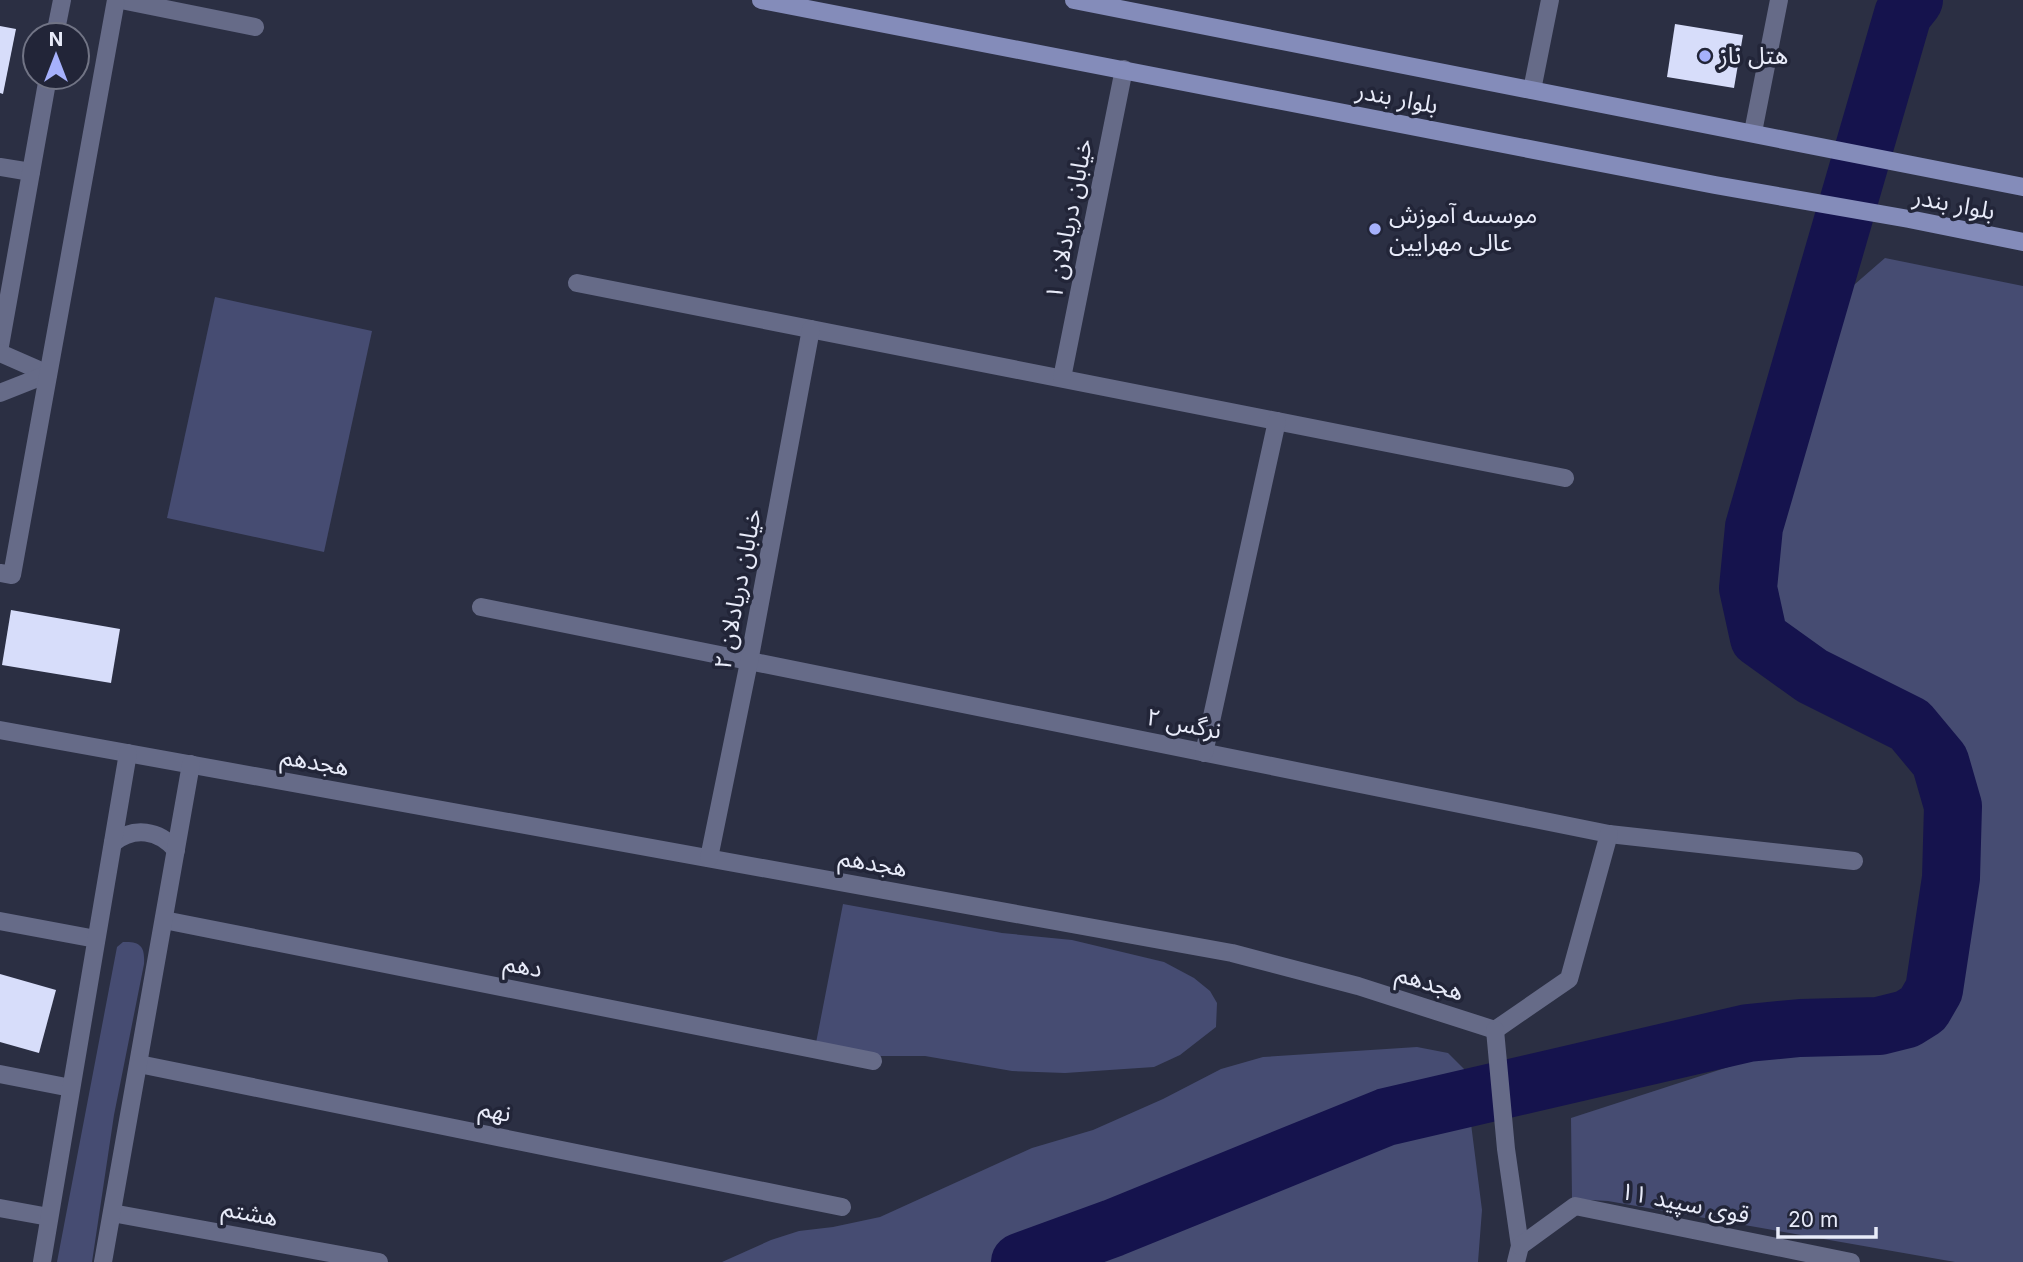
<svg xmlns="http://www.w3.org/2000/svg" width="2023" height="1262" font-family="Inter,'Noto Sans Arabic',sans-serif">
	<style>
		.green { fill: #464c72 }
		.lines { fill: none; stroke-linecap: round; stroke-linejoin: round }
		.river { stroke: #15134d; stroke-width: 58 }
		.building { fill: #d7ddfa }
		.street { stroke: #666b88; stroke-width: 18 }
		.secondary { stroke: #848cba; stroke-width: 18 }
		.poi-dot { fill: #a6b1fc; stroke: #222538; stroke-width: 2.5 }
		.labels { text-anchor: middle; stroke-width: 7; stroke-linejoin: round; paint-order: stroke }
		.poi-label { font-size: 24px; fill: #e8ebf9; stroke: #222538; text-anchor: start }
		.street-label { font-size: 24px; fill: #e8ebf9; stroke: #222538 }
	</style>
	<rect width="100%" height="100%" fill="#2b2f43"/>
	<g class="green">
		<path d="M1885 258 2023 286V1262H1955L1608 1201 1572 1199 1571 1118 1784 1049 1876 1042 1924 1032 1945 1012 1967 929 1977 819 1969 786 1947 743 1922 719 1820 656 1785 629 1772 599 1777 534 1771 507 1764 505 1744 524 1743 477 1755 429 1789 352 1832 304Z"/>
		<path d="M215 297 372 331 324 552 167 518Z"/>
		<path d="M843 904 1002 933 1072 940 1164 962 1194 978 1210 991 1217 1003 1216 1027 1180 1055 1154 1067 1065 1073 1012 1071 925 1056H868L816 1043Z"/>
		<path d="M123 942C141 941 145 947 144 964L114 1115 92 1262H57L117 947Z"/>
		<path d="M1417 1047 1448 1053 1464 1069 1482 1210 1478 1262H722L771 1240 799 1231 833 1227 880 1217 1032 1148 1093 1130 1163 1099 1221 1069 1263 1057Z"/>
	</g>
	<g class="lines">
		<path class="river" d="M1020 1262 1113 1228 1386 1117 1748 1033 1800 1028 1879 1026 1907 1019 1923 1009 1934 990 1951 878 1953 806 1940 761 1910 725 1812 676 1759 638 1748 588 1754 527 1903 14 1914 0"/>
	</g>
	<g class="building">
		<path d="M1675 24 1743 35 1734 88 1667 77Z"/>
		<path d="M0 26 16 29 3 94 0 93Z"/>
		<path d="M11 610 120 629 111 683 2 665Z"/>
		<path d="M0 974 56 990 39 1053 0 1042Z"/>
	</g>
	<g class="lines">
		<g class="street">
			<path d="M121 0 255 27"/>
			<path d="M55 35 62 0"/>
			<path d="M1532 90 1550 0"/>
			<path d="M1753 132 1779 0"/>
			<path d="M0 167 31 172"/>
			<path d="M577 283 1565 478"/>
			<path d="M0 346 48 77"/>
			<path d="M0 353 48 374"/>
			<path d="M1062 378 1124 69"/>
			<path d="M0 393 48 374"/>
			<path d="M0 573 12 575 116 0"/>
			<path d="M481 607 1609 834 1854 861"/>
			<path d="M0 730 1232 953 1358 986 1495 1030 1569 979 1609 834"/>
			<path d="M1204 753 1277 421"/>
			<path d="M113 843C134 826 159 830 176 850"/>
			<path d="M709 858 749 662 811 329"/>
			<path d="M164 920 873 1061"/>
			<path d="M0 921 96 939"/>
			<path d="M1495 1030 1506 1149 1520 1246 1516 1262"/>
			<path d="M139 1064 842 1207"/>
			<path d="M0 1074 71 1088"/>
			<path d="M0 1208 49 1217"/>
			<path d="M112 1213 379 1262"/>
			<path d="M1520 1246 1575 1206 1851 1262"/>
			<path d="M42 1262 128 753"/>
			<path d="M103 1262 191 764"/>
		</g>
		<g class="secondary">
			<path d="M761 0 1715 185 1909 219 2023 242"/>
			<path d="M1074 0 2023 187"/>
		</g>
	</g>
	<g class="poi-dot">
		<circle cx="1705" cy="56" r="7"/>
		<circle cx="1375" cy="229" r="7"/>
	</g>
	<g class="labels">
		<g class="poi-label">
			<text x="1719" y="64">هتل ناز</text>
			<text x="1389" y="223">موسسه آموزش<tspan x="1389" dy="28">عالی مهرایین</tspan></text>
		</g>
		<g class="street-label">
			<text transform="translate(1397 98) rotate(11)" y="8">بلوار بندر</text>
			<text transform="translate(1954 204) rotate(11)" y="8">بلوار بندر</text>
			<text transform="translate(1069 219) rotate(-79)" y="8">خیابان دریادلان ۱</text>
			<text transform="translate(738 589) rotate(-79)" y="8">خیابان دریادلان ۲</text>
			<text transform="translate(1184 724) rotate(11)" y="8">نرگس ۲</text>
			<text transform="translate(315 762) rotate(10)" y="8">هجدهم</text>
			<text transform="translate(873 863) rotate(10)" y="8">هجدهم</text>
			<text transform="translate(523 966) rotate(11)" y="8">دهم</text>
			<text transform="translate(1430 983) rotate(17)" y="8">هجدهم</text>
			<text transform="translate(495 1111) rotate(12)" y="8">نهم</text>
			<text transform="translate(1685 1203) rotate(11)" y="8">قوی سپید ۱۱</text>
			<text transform="translate(250 1213) rotate(11)" y="8">هشتم</text>
		</g>
	</g>
	<g transform="translate(56 56)"><circle r="33" fill="#222538" stroke="#717485" stroke-width="2"/>
	<path d="M0-5L12 26L0 18L-12 26Z" fill="#a6b1fc"/>
	<text y="-10" font-size="19" font-weight="bold" text-anchor="middle" fill="#e8ebf9">N</text>
	</g>
	<path d="M1778 1227v10h98v-10" fill="none" stroke="#e8ebf9" stroke-width="3.5"/>
	<text x="1788" y="1227" font-size="21" fill="#e8ebf9" stroke="#222538" stroke-width="5" paint-order="stroke">20 m</text>
</svg>
